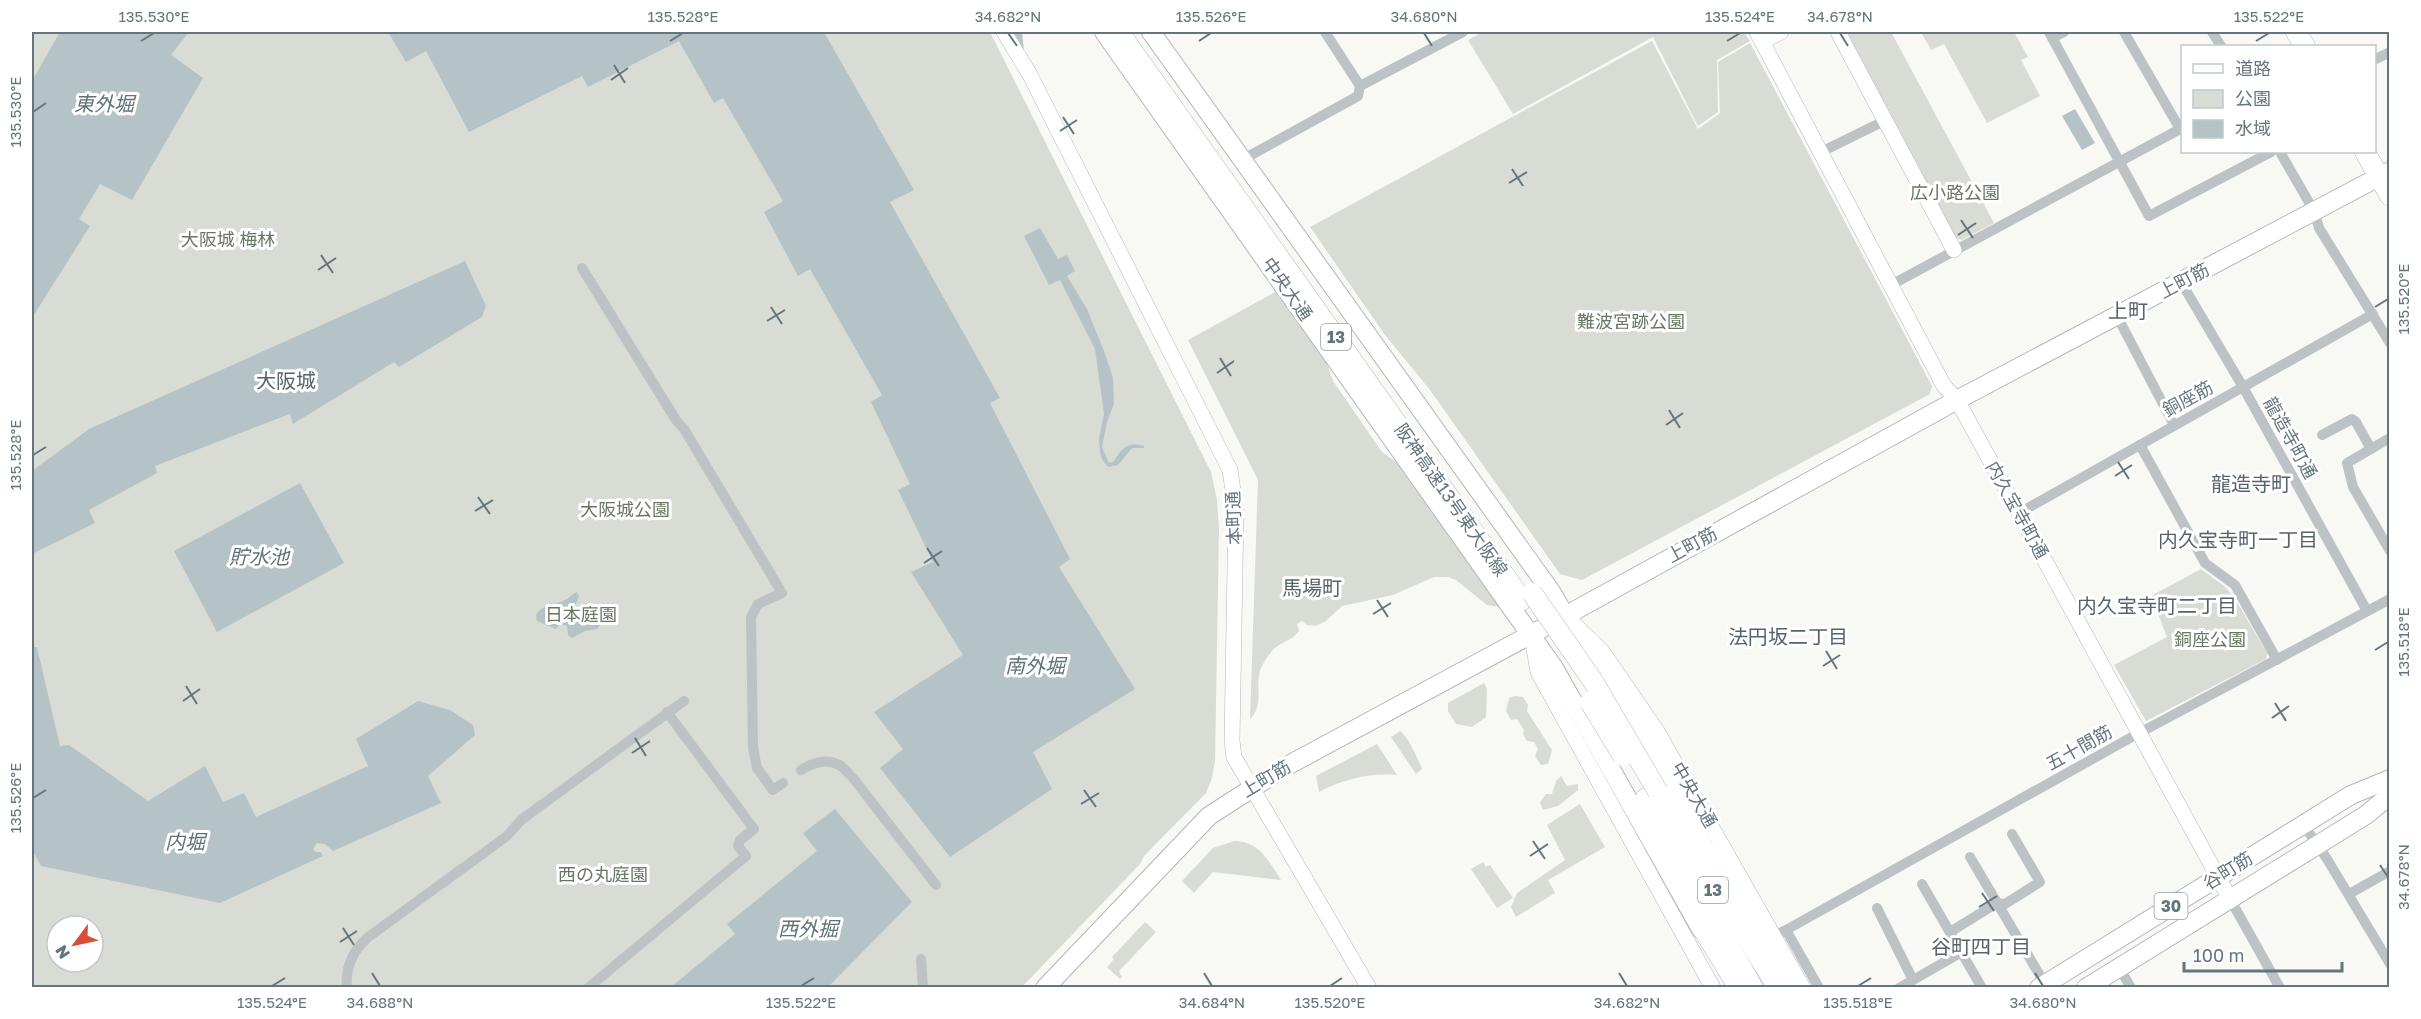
<svg xmlns="http://www.w3.org/2000/svg" width="2421" height="1019" font-family="'Golos Text','Noto Sans JP',sans-serif">
	<style>
		.green { fill: #d8dcd5; fill-rule: evenodd }
		.water { fill: #b6c3c6 }
		.lines { fill: none; stroke-linecap: round; stroke-linejoin: round }
		.secondary-casing { stroke: #b2b8bc; stroke-width: 16 }
		.primary-casing { stroke: #b1b7ba; stroke-width: 20 }
		.highway-casing { stroke: #b3b7ba; stroke-width: 21 }
		.street { stroke: #bdc2c5; stroke-width: 10 }
		.secondary { stroke: #fff; stroke-width: 15 }
		.primary { stroke: #fff; stroke-width: 18 }
		.highway { stroke: #fff; stroke-width: 20 }
		.highway-bridge-casing { stroke: #b3b7ba; stroke-width: 21; stroke-linecap: butt }
		.highway-bridge { stroke: #fff; stroke-width: 20 }
		.ticks { fill: none; stroke: #65757e; stroke-width: 2 }
		.labels { text-anchor: middle; stroke-width: 6; stroke-linejoin: round; paint-order: stroke }
		.shield { fill: #fff; stroke: #939ea5; stroke-width: 1.5 }
		.shield-label { font-size: 16px; font-weight: bold; fill: #65757e }
		.park-label { font-size: 18px; fill: #687763; stroke: #fff }
		.street-label { font-size: 18px; fill: #65757e; stroke: #fff }
		.water-label { font-size: 20px; font-style: italic; fill: #607478; stroke: #fff }
		.neighbourhood-label { font-size: 20px; fill: #56636a; stroke: #fff }
		.neatline { fill: none; stroke: #65757e; stroke-width: 2 }
		.ticks-label { font-size: 15px; text-anchor: middle; fill: #65757e }
	</style>
	<rect width="100%" height="100%" fill="#f8f8f5"/>
	<g class="green">
		<path d="M32 32H990L1211 472 1217 500 1219 528 1215 761 1212 778 1206 793 1144 856 1140 864 1022 987H32ZM57 926H93V962H57Z"/>
		<path d="M1483 32H1744L1750 41 1717 60 1718 112 1698 126 1653 37 1513 114 1468 40Z"/>
		<path d="M1847 32H1891L1994 223 1962 240 1956 238Z"/>
		<path d="M1921 32H2014L2028 57 2021 60 2040 96 1987 123 1944 44 1931 50Z"/>
		<path d="M1652 41 1698 129 1720 113 1718 62 1750 43 1932 386 1930 394 1582 580 1560 574 1430 390 1385 335 1310 227Z"/>
		<path d="M1277 291 1327 364 1333 381 1382 452 1396 462 1500 607 1487 605 1456 580 1448 577H1434L1393 595 1342 606 1326 621 1316 626 1307 625 1302 621 1297 624 1299 631C1293 640 1283 641 1275 648 1270 652 1264 662 1261 668 1254 684 1265 705 1250 719L1258 480 1188 340Z"/>
		<path d="M2201 569 2224 586 2234 597 2267 653 2266 659 2146 721 2114 665 2167 637 2151 596Z"/>
		<path d="M1484 683 1487 689 1486 717 1472 727 1456 724 1448 711V703Z"/>
		<path d="M1515 696 1523 697 1528 705 1527 711 1552 750 1548 764 1541 765 1535 756 1538 749 1534 742 1527 741 1523 734 1524 730 1517 719 1511 720 1506 711 1509 698Z"/>
		<path d="M1400 731C1407 735 1419 761 1422 769L1416 774 1391 737Z"/>
		<path d="M1377 744 1397 775C1368 773 1345 779 1319 792L1316 776Z"/>
		<path d="M1561 776 1567 786 1578 784V790L1558 806 1543 810 1540 802 1546 794H1552L1556 781Z"/>
		<path d="M1580 804 1605 847 1548 880 1555 893 1516 917 1511 907 1517 893 1565 860 1547 825Z"/>
		<path d="M1234 841C1259 841 1269 861 1281 880L1213 872 1194 893 1182 881 1213 848Z"/>
		<path d="M1483 862 1486 867 1490 865 1513 898 1497 908 1471 869Z"/>
		<path d="M1145 922 1156 932 1119 971 1122 977 1120 979 1107 967 1114 959 1112 957Z"/>
	</g>
	<g class="water">
		<path d="M60 32H189L171 55 203 78 132 200 100 184 79 219 90 226 32 318V81Z"/>
		<path d="M388 32H824L914 190 890 202 1000 398 990 403 1070 559 1059 567 1135 689 1033 752 1052 789 950 857 880 768 903 749 874 712 963 655 911 572 933 562 898 490 910 484 871 402 882 395 810 269 798 276 764 212 783 201 723 98 714 103 679 41 588 87 582 76 469 132 426 51 406 62Z"/>
		<path d="M2075 109 2095 143 2082 150 2062 116Z"/>
		<path d="M1040 228 1058 259 1067 255 1075 271 1067 276 1087 309 1104 351 1113 378 1114 404 1107 422 1102 447 1109 463 1113 462C1122 449 1126 441 1144 446V448H1132L1118 465 1108 467 1102 459 1100 452 1099 438 1104 414 1095 349 1060 280 1049 285 1024 236Z"/>
		<path d="M465 261 486 306 482 317 399 367 394 362 293 424 290 414 155 466 157 473 89 510 95 523 32 554V471L89 429Z"/>
		<path d="M300 483 344 563 217 632 174 551Z"/>
		<path d="M577 592 579 596 575 607 576 611 585 616 595 608H600L604 620 597 629 585 631 572 638 568 635 567 626 560 624 556 629 537 621 536 615C543 604 555 605 565 600 570 598 572 594 577 592Z"/>
		<path d="M32 647H37L60 746 69 745 148 801 205 766 223 802 244 793 256 817 368 766 356 739 418 701 450 710 473 725 475 735 428 776 441 803 333 851 325 844 317 843 313 849 316 852H321L323 856 220 903 41 866 32 850Z"/>
		<path d="M835 809 912 902 828 987H671L735 934 727 924 817 851 803 833Z"/>
	</g>
	<g class="lines">
		<g class="secondary-casing">
			<g id="secondary">
				<path d="M1004 32 1030 75 1230 470 1236 511 1232 741 1234 757 1369 988"/>
				<path d="M1757 32 1944 386 1957 400 2230 899"/>
				<path d="M1838 32 1954 250"/>
				<path d="M1762 42 1781 32"/>
				<path d="M1574 624 1602 651 1657 731 1803 988"/>
				<path d="M1532 637 1538 672 1713 988"/>
			</g>
		</g>
		<g class="primary-casing">
			<g id="primary">
				<path d="M1104 32 1554 668 1701 929"/>
				<path d="M1151 32 1552 593 1589 658 1619 696 1704 847 1793 988"/>
				<path d="M1045 988 1209 816 1285 767 1565 616 1957 400 2390 171"/>
				<path d="M2039 988 2351 795 2390 779"/>
				<path d="M2086 988 2366 815 2390 795"/>
			</g>
		</g>
		<g class="highway-casing">
			<g id="highway">
				<path d="M1119 32 1522 600"/>
				<path d="M2296 32 2305 46"/>
				<path d="M2365 152 2390 196"/>
				<path d="M1653 777 1711 879 1778 988"/>
				<path d="M1646 798 1753 988"/>
				<path d="M1695 916 1737 985"/>
			</g>
		</g>
		<g class="street">
			<path d="M1017 32 1019 52"/>
			<path d="M2049 32 2149 216 2271 152"/>
			<path d="M2124 32 2180 129"/>
			<path d="M2212 32 2221 46"/>
			<path d="M2052 38 2064 32"/>
			<path d="M2374 60 2390 52"/>
			<path d="M1360 86 1463 32"/>
			<path d="M1821 152 1884 121"/>
			<path d="M2280 152 2314 211 2319 228 2390 343"/>
			<path d="M1242 160 1358 96 1360 86 1325 32"/>
			<path d="M582 268 676 420 684 429 782 593 758 604 751 617 753 748 757 768 773 790 783 783"/>
			<path d="M2181 282 2243 387 2367 611"/>
			<path d="M1891 285 2182 128"/>
			<path d="M2117 316 2174 425"/>
			<path d="M2322 435 2352 419 2356 422 2371 449"/>
			<path d="M2388 439 2347 463 2353 487 2390 551"/>
			<path d="M2140 445 2205 563 2235 585 2277 660"/>
			<path d="M2019 513 2373 314"/>
			<path d="M801 770C817 760 836 756 849 774"/>
			<path d="M853 778 936 885"/>
			<path d="M2303 824 2327 859 2390 964"/>
			<path d="M1970 857 2045 984"/>
			<path d="M1922 884 1982 988"/>
			<path d="M2349 894 2390 871"/>
			<path d="M2230 899 2280 988"/>
			<path d="M1877 908 1913 980"/>
			<path d="M1786 930 2130 738 2390 599"/>
			<path d="M1782 932 1786 930 1819 988"/>
			<path d="M1950 932 1997 903 2005 904 2040 882 2012 834"/>
			<path d="M921 959 923 988"/>
			<path d="M2119 967 2131 988"/>
			<path d="M347 988C345 968 353 951 367 938L507 836 521 820 684 701"/>
			<path d="M588 988 746 856 738 846 740 840 754 829 667 712"/>
			<path d="M1899 988 1962 952"/>
		</g>
		<use href="#secondary" class="secondary"/>
		<use href="#primary" class="primary"/>
		<use href="#highway" class="highway"/>
		<g class="highway-bridge-casing">
			<g id="highway-bridge">
				<path d="M1532 593 1593 681 1658 792"/>
				<path d="M1590 702 1623 756"/>
			</g>
		</g>
		<use href="#highway-bridge" class="highway-bridge"/>
	</g>
	<path class="ticks" d="M1008 33 1017 46M1424 33 1432 46M1840 33 1848 46M141 41 154 33M670 41 683 33M1199 41 1211 33M1727 41 1740 33M2256 41 2269 33M614 65 625 83M611 80 628 68M33 112 46 103M1063 117 1074 134M1060 131 1077 120M1512 169 1523 186M1509 183 1527 172M1961 220 1973 238M1958 235 1976 223M321 255 333 273M318 270 336 258M771 307 782 324M2375 307 2388 299M767 321 785 310M1220 358 1231 376M1217 373 1234 361M1669 410 1680 428M1666 425 1683 413M33 455 46 447M2118 462 2129 479M2115 476 2132 465M478 497 490 514M475 511 493 500M927 548 939 566M924 563 942 551M1377 600 1388 617M1373 614 1391 603M2375 650 2388 642M1826 651 1837 669M1823 666 1840 655M186 686 197 704M183 701 200 689M2275 703 2286 721M2272 718 2289 706M635 738 646 756M632 753 650 741M1084 790 1096 807M33 798 46 790M1081 804 1099 793M1533 841 1545 859M1530 856 1548 844M2380 865 2388 877M1982 893 1994 911M1979 907 1997 896M343 928 354 945M340 942 357 931M372 973 380 986M1204 973 1212 986M1619 973 1627 986M2035 973 2043 986M272 986 285 978M801 986 814 978M1330 986 1342 978M1858 986 1871 978"/>
	<g class="labels">
		<g class="shield">
			<rect x="1321" y="324" width="30" height="26" rx="4.5"/>
			<rect x="1698" y="877" width="30" height="26" rx="4.5"/>
			<rect x="2154.5" y="893" width="33" height="26" rx="4.5"/>
		</g>
		<g class="shield-label">
			<text x="1336" y="343">13</text>
			<text x="1713" y="896">13</text>
			<text x="2171" y="912">30</text>
		</g>
		<g class="park-label">
			<text x="1955" y="199">広小路公園</text>
			<text x="228" y="246">大阪城 梅林</text>
			<text x="1631" y="328">難波宮跡公園</text>
			<text x="625" y="516">大阪城公園</text>
			<text x="581" y="621">日本庭園</text>
			<text x="2210" y="646">銅座公園</text>
			<text x="603" y="881">西の丸庭園</text>
		</g>
		<g class="street-label">
			<text transform="translate(2184 281) rotate(-28)" y="6">上町筋</text>
			<text transform="translate(1287 289) rotate(55)" y="6">中央大通</text>
			<text transform="translate(2188 399) rotate(-29)" y="6">銅座筋</text>
			<text transform="translate(2290 438) rotate(61)" y="6">龍造寺町通</text>
			<text transform="translate(1451 500) rotate(55)" y="6">阪神高速13号東大阪線</text>
			<text transform="translate(2017 510) rotate(61)" y="6">内久宝寺町通</text>
			<text transform="translate(1234 518) rotate(-92)" y="6">本町通</text>
			<text transform="translate(1692 545) rotate(-29)" y="6">上町筋</text>
			<text transform="translate(2079 748) rotate(-29)" y="6">五十間筋</text>
			<text transform="translate(1266 779) rotate(-31)" y="6">上町筋</text>
			<text transform="translate(1694 795) rotate(60)" y="6">中央大通</text>
			<text transform="translate(2228 871) rotate(-32)" y="6">谷町筋</text>
		</g>
		<g class="water-label">
			<text x="104" y="111">東外堀</text>
			<text x="259" y="564">貯水池</text>
			<text x="1035" y="673">南外堀</text>
			<text x="185" y="849">内堀</text>
			<text x="808" y="936">西外掘</text>
		</g>
		<g class="neighbourhood-label">
			<text x="2128" y="318">上町</text>
			<text x="286" y="388">大阪城</text>
			<text x="2251" y="491">龍造寺町</text>
			<text x="2238" y="547">内久宝寺町一丁目</text>
			<text x="1312" y="595">馬場町</text>
			<text x="2157" y="613">内久宝寺町二丁目</text>
			<text x="1788" y="644">法円坂二丁目</text>
			<text x="1981" y="954">谷町四丁目</text>
		</g>
	</g>
	<rect width="2421" height="1019" fill="none" stroke="#ffffff" stroke-width="66"/>
	<rect x="2181" y="45" width="195" height="108" fill="#ffffff" stroke="#c1c8cb" stroke-width="1.5"/>
	<rect x="2193" y="64" width="30" height="9" fill="#ffffff" stroke="#c1c8cb" stroke-width="1.5"/>
	<text x="2235" y="75" font-size="18" fill="#65757e">道路</text>
	<rect x="2193" y="90" width="30" height="18" fill="#d8dcd5" stroke="#c1c8cb" stroke-width="1.5"/>
	<text x="2235" y="105" font-size="18" fill="#65757e">公園</text>
	<rect x="2193" y="120" width="30" height="18" fill="#b6c3c6" stroke="#c1c8cb" stroke-width="1.5"/>
	<text x="2235" y="135" font-size="18" fill="#65757e">水域</text>
	<g transform="translate(75 944) rotate(237)"><circle r="28" fill="#ffffff" stroke="#c1c8cb" stroke-width="1.5"/>
	<path d="M0-4.5L10 22L0 15L-10 22Z" fill="#d74f36"/>
	<text y="-9" font-size="16" font-weight="bold" text-anchor="middle" fill="#65757e">N</text>
	</g>
	<path d="M2184 962v9h158v-9" fill="none" stroke="#65757e" stroke-width="3"/>
	<text x="2193" y="962" font-size="18" fill="#65757e" stroke="#ffffff" stroke-width="4.5" paint-order="stroke">100 m</text>
	<rect x="33" y="33" width="2355" height="953" class="neatline"/>
	<g class="ticks-label">
		<text x="154" y="22">135.530°E</text>
		<text x="683" y="22">135.528°E</text>
		<text x="1008" y="22">34.682°N</text>
		<text x="1211" y="22">135.526°E</text>
		<text x="1424" y="22">34.680°N</text>
		<text x="1740" y="22">135.524°E</text>
		<text x="1840" y="22">34.678°N</text>
		<text x="2269" y="22">135.522°E</text>
		<text transform="translate(16 112) rotate(-90)" y="5">135.530°E</text>
		<text transform="translate(2404 299) rotate(-90)" y="5">135.520°E</text>
		<text transform="translate(16 455) rotate(-90)" y="5">135.528°E</text>
		<text transform="translate(2404 642) rotate(-90)" y="5">135.518°E</text>
		<text transform="translate(16 798) rotate(-90)" y="5">135.526°E</text>
		<text transform="translate(2404 877) rotate(-90)" y="5">34.678°N</text>
		<text x="272" y="1008">135.524°E</text>
		<text x="380" y="1008">34.688°N</text>
		<text x="801" y="1008">135.522°E</text>
		<text x="1212" y="1008">34.684°N</text>
		<text x="1330" y="1008">135.520°E</text>
		<text x="1627" y="1008">34.682°N</text>
		<text x="1858" y="1008">135.518°E</text>
		<text x="2043" y="1008">34.680°N</text>
	</g>
</svg>
